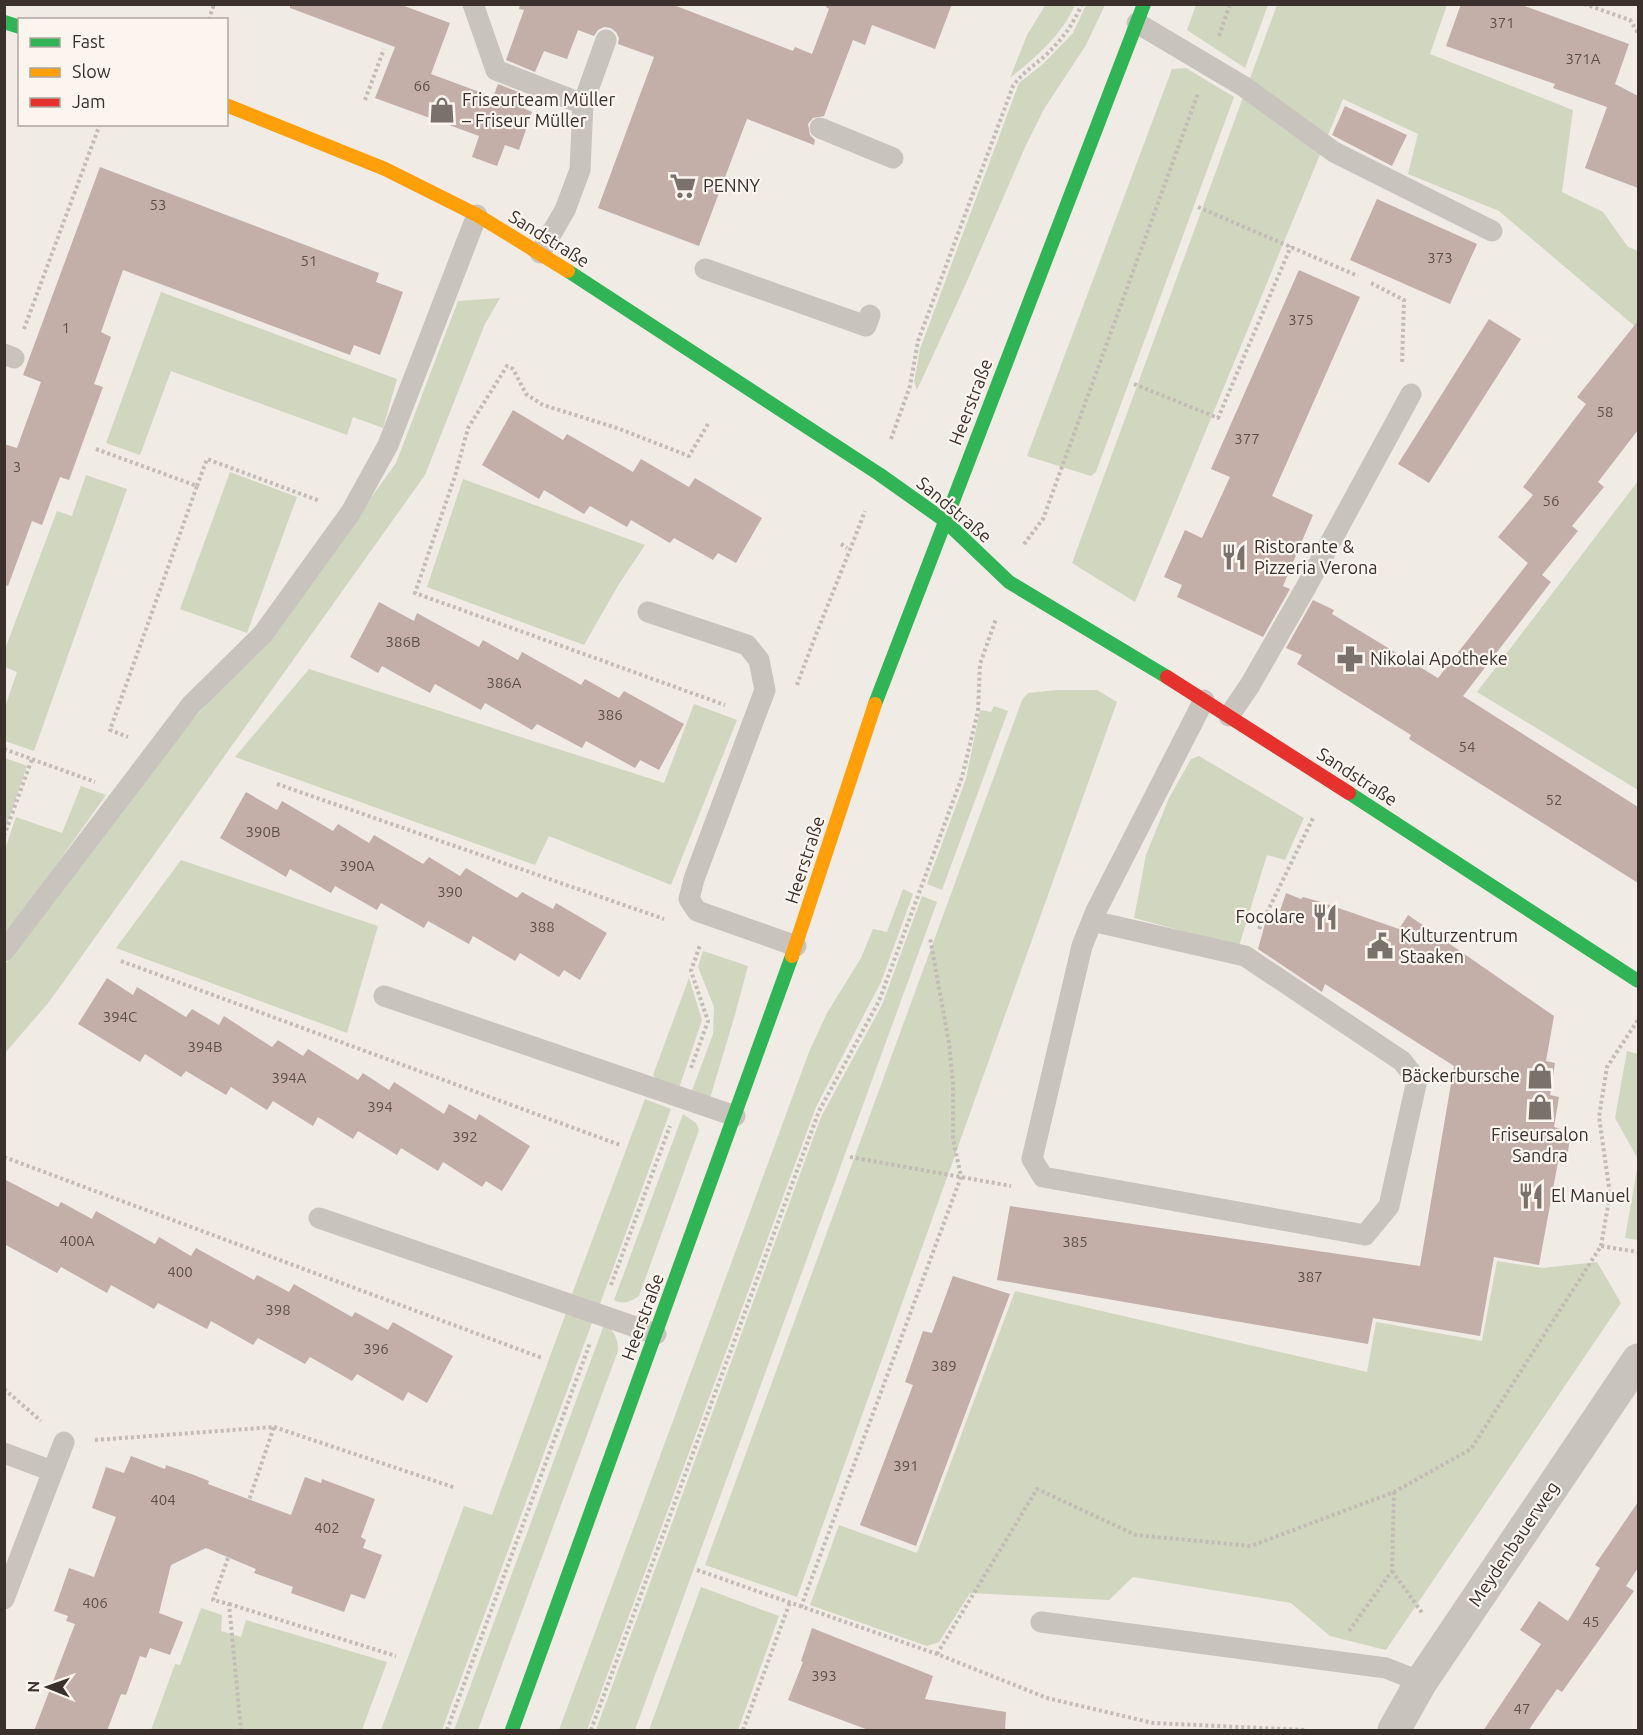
<svg xmlns="http://www.w3.org/2000/svg" width="1643" height="1735" font-family="Ubuntu,sans-serif">
	<style>
		.green { fill: #d1d6bf }
		.building { fill: #c3afa7 }
		.lines { fill: none; stroke-linecap: round; stroke-linejoin: round }
		.path { stroke: #c2bbb6; stroke-width: 4; stroke-dasharray: 3 3; stroke-linecap: butt }
		.lane { stroke: #c9c3be; stroke-width: 21 }
		.street { stroke: #c9c3be; stroke-width: 33 }
		.fast { stroke: #30b455; stroke-width: 14 }
		.slow { stroke: #ff9f0a; stroke-width: 14 }
		.jam { stroke: #e5322d; stroke-width: 14 }
		.labels { text-anchor: middle; stroke-width: 4.5; stroke-linejoin: round; paint-order: stroke }
		.number-label { font-size: 15px; fill: #5d504a }
		.poi-label { font-size: 18px; fill: #3b302b; stroke: #fbf5ee; text-anchor: start }
		.street-label { font-size: 18px; fill: #3b302b; stroke: #fbf5ee }
	</style>
	<rect width="100%" height="100%" fill="#f0ebe5"/>
	<g class="green">
		<path d="M1046 4 1075 5C1061 36 1036 57 1010 78L1027 35Z"/>
		<path d="M1086 5H1105L1086 45 1044 109 1026 145 964 288 917 390 914 382 920 349 1019 83 1043 64 1073 33Z"/>
		<path d="M1196 5H1268L1245 68 1187 30Z"/>
		<path d="M1277 5H1447L1430 54 1573 110 1562 192 1603 212 1628 247 1638 251V329L1499 211 1408 174 1418 134 1343 99 1135 602 1072 563Z"/>
		<path d="M1186 68 1234 97 1096 472 1091 476 1027 456 1172 69Z"/>
		<path d="M161 292 397 379 383 428 353 417 347 435 171 371 140 455 106 443Z"/>
		<path d="M500 298 485 324 425 475 49 1002 5 1053 4 966 166 750 293 606 396 463 458 301Z"/>
		<path d="M230 472 297 497 247 633 180 609Z"/>
		<path d="M86 475 127 489 34 751 5 741V707L17 672 5 667V649L57 511 72 516Z"/>
		<path d="M463 479 645 545 619 584 584 645 427 587Z"/>
		<path d="M1638 481V790L1477 692Z"/>
		<path d="M309 669 664 783 694 704 737 720 671 885 549 836 535 865 235 757Z"/>
		<path d="M1056 690H1097L1117 702 797 1597 705 1565 1022 700 1028 693Z"/>
		<path d="M994 706 1008 711 942 890 927 884 966 779 980 710 991 712Z"/>
		<path d="M1199 756 1304 818 1285 860 1267 855 1239 946 1134 918 1146 855 1169 798 1191 759Z"/>
		<path d="M5 758 27 766 5 830 4 758Z"/>
		<path d="M81 786 106 795 5 937V849L16 817 62 833Z"/>
		<path d="M181 860 378 926 347 1033 116 948Z"/>
		<path d="M903 889 913 894 881 982 816 1107 587 1730H559L809 1052 827 1013 861 958 873 929 887 932Z"/>
		<path d="M922 896 937 902 635 1730H596L821 1117 882 1005Z"/>
		<path d="M703 951 748 966 734 1018 710 1098 690 1096 713 1034 714 1007 698 967Z"/>
		<path d="M689 978 702 1020 679 1088 659 1081 653 1075Z"/>
		<path d="M1627 1051 1638 1054V1159L1615 1118Z"/>
		<path d="M645 1099 671 1109 600 1304 572 1294Z"/>
		<path d="M683 1114 696 1123 699 1130 639 1296C629 1302 625 1305 614 1300Z"/>
		<path d="M1638 1164V1240L1625 1238Z"/>
		<path d="M1497 1261 1542 1268 1597 1262 1621 1303 1386 1650 1330 1636 1291 1603 1133 1577 1109 1600 970 1593 939 1642 927 1646 810 1605 839 1525 917 1553 1015 1291 1367 1372 1376 1322 1482 1341Z"/>
		<path d="M567 1310 593 1320 442 1730H381L464 1506 492 1515Z"/>
		<path d="M604 1325C615 1330 618 1340 618 1351L478 1730H454Z"/>
		<path d="M701 1587 779 1616 738 1730H649Z"/>
		<path d="M201 1608 222 1615 221 1631 241 1637 246 1620 387 1662 362 1730H151L175 1664 180 1665Z"/>
	</g>
	<g class="building">
		<path d="M290 4H399L450 23 431 74 493 97 498 84 526 95 521 107 532 112 519 150 505 145 497 166 472 157 479 136 375 98 395 47 290 8Z"/>
		<path d="M520 4H671L793 51 795 47 812 54 829 9 826 7 827 4H952L935 49 872 25 865 45 853 40 824 116 813 118 808 124 810 135 815 140 814 145 747 119 699 246 598 208 654 57 618 44 619 38 616 32 611 28 604 27 598 30 594 36 578 30 567 59 544 51 535 72 506 60 524 10 519 9Z"/>
		<path d="M1461 4H1519L1629 44 1615 84 1638 96V188L1585 168 1607 107 1553 88 1555 84 1446 46Z"/>
		<path d="M1345 106 1407 135 1392 166 1332 135Z"/>
		<path d="M100 167 379 273 376 282 403 292 380 355 354 345 350 355 123 270 101 332 111 337 94 384 103 387 69 480 60 477 42 525 32 521 8 586 4 585V444L17 448 41 382 23 375Z"/>
		<path d="M1377 199 1477 244 1450 304 1350 260Z"/>
		<path d="M1299 270 1360 297 1272 496 1313 515 1283 586 1290 589 1263 637 1177 597 1182 585 1164 577 1185 530 1202 538 1230 477 1211 469Z"/>
		<path d="M1489 319 1521 339 1429 483 1398 464Z"/>
		<path d="M1638 321V430L1598 482 1604 487 1572 526 1578 531 1542 575 1551 582 1463 696 1638 807V883L1409 739 1411 735 1297 664 1302 655 1286 648 1313 600 1334 610 1332 614 1438 678 1528 563 1531 566 1498 537 1533 495 1523 487 1586 404 1577 397Z"/>
		<path d="M513 410 563 440 567 434 633 472 641 459 689 487 695 478 762 518 736 563 718 553 713 560 674 538 670 543 631 520 627 527 590 506 584 514 544 490 539 499 482 465Z"/>
		<path d="M379 602 414 621 417 613 479 647 483 640 518 660 522 652 581 685 585 679 619 698 624 691 684 724 659 770 640 760 635 768 586 741 582 748 537 724 532 730 485 703 481 710 435 684 430 693 382 666 378 673 350 657Z"/>
		<path d="M246 792 277 810 282 801 333 831 338 824 369 843 374 835 423 864 429 857 460 876 466 868 517 898 522 892 553 909 556 903 607 933 580 980 564 970 559 977 520 953 515 961 473 936 469 944 428 921 424 928 381 903 377 910 335 886 331 893 290 869 286 877 220 838Z"/>
		<path d="M1286 893 1301 899 1303 897 1321 902 1399 929 1408 915 1554 1016 1546 1061 1555 1063 1550 1095 1559 1097 1554 1127 1571 1132 1566 1164 1558 1162 1539 1265 1494 1257 1480 1336 1373 1318 1368 1344 997 1280 1010 1206 1420 1266 1454 1066 1325 984 1322 992 1258 949 1266 920 1276 923Z"/>
		<path d="M107 978 133 995 137 987 186 1017 192 1009 219 1025 224 1016 272 1047 278 1040 303 1056 308 1049 358 1080 363 1073 389 1090 394 1082 444 1114 449 1104 476 1120 479 1114 530 1146 502 1191 486 1181 482 1187 443 1162 438 1171 401 1148 397 1155 358 1131 353 1139 318 1117 313 1126 273 1101 267 1110 231 1087 226 1095 186 1071 181 1077 145 1054 140 1062 78 1024Z"/>
		<path d="M4 1179 58 1207 61 1202 92 1219 96 1211 155 1244 159 1237 191 1256 196 1248 254 1280 257 1275 289 1292 294 1284 352 1317 355 1312 388 1330 393 1322 453 1356 427 1403 408 1392 403 1401 357 1374 352 1381 310 1357 305 1364 258 1338 253 1345 211 1321 207 1329 158 1303 154 1309 111 1285 107 1293 61 1267 57 1273 4 1244Z"/>
		<path d="M953 1276 1010 1294 916 1546 860 1525 913 1385 905 1382 923 1331 932 1333Z"/>
		<path d="M131 1456 165 1469 166 1465 194 1475 209 1481 208 1484 291 1515 305 1477 321 1483 322 1479 375 1499 361 1537 366 1540 363 1548 382 1555 365 1599 351 1594 344 1612 291 1593 293 1587 254 1573 256 1569 206 1548 171 1565 159 1613 183 1622 170 1655 150 1648 146 1658 140 1656 126 1695 121 1694 107 1731H34L75 1624 66 1621 68 1616 54 1611 69 1568 94 1577 116 1517 92 1508 106 1467 124 1473Z"/>
		<path d="M1638 1502V1568L1626 1586 1634 1591 1562 1692 1557 1689 1528 1731H1483L1541 1644 1520 1630 1539 1601 1568 1621 1600 1568 1595 1565Z"/>
		<path d="M812 1628 933 1676 925 1699 1006 1712 1005 1731H871L788 1700 803 1662 801 1661Z"/>
	</g>
	<g class="lines">
		<g class="path">
			<path d="M1584 4 1630 20 1638 33"/>
			<path d="M209 20 214 4"/>
			<path d="M1219 36 1230 4"/>
			<path d="M365 100 384 49"/>
			<path d="M1198 207 1358 276"/>
			<path d="M1371 283 1404 300 1402 364"/>
			<path d="M24 329 100 124"/>
			<path d="M1134 384 1218 418 1291 246"/>
			<path d="M708 424 689 456 617 428 543 405 526 394 513 369 507 366 468 428 455 476 415 593 725 705"/>
			<path d="M891 439 910 386 918 341 1013 86C1022 73 1035 65 1047 54 1064 37 1072 26 1082 4"/>
			<path d="M96 449 197 486 110 730 128 737"/>
			<path d="M197 486 207 459 320 501"/>
			<path d="M841 544 847 548"/>
			<path d="M1024 544 1043 519 1198 93"/>
			<path d="M797 685C818 627 843 569 865 511"/>
			<path d="M4 749 95 782"/>
			<path d="M277 784 664 919"/>
			<path d="M4 836 32 759"/>
			<path d="M1259 929 1313 818"/>
			<path d="M121 961 620 1145"/>
			<path d="M691 1068 708 1021 691 971 700 945"/>
			<path d="M4 1157 542 1358"/>
			<path d="M850 1157 1011 1186"/>
			<path d="M1601 1246 1610 1194 1599 1117 1607 1067 1638 1020"/>
			<path d="M611 1285 670 1126"/>
			<path d="M4 1389 41 1421"/>
			<path d="M274 1427 456 1488"/>
			<path d="M95 1440 274 1427 249 1500"/>
			<path d="M228 1558 213 1600 229 1604 241 1730"/>
			<path d="M697 1570 937 1654 1047 1698 1153 1723 1305 1730"/>
			<path d="M1392 1571 1423 1614"/>
			<path d="M229 1604 396 1656"/>
			<path d="M801 1607 961 1177 953 1138V1084L949 1043 930 938"/>
			<path d="M1349 1631 1392 1571 1394 1492"/>
			<path d="M937 1654 1037 1489 1136 1535 1251 1546 1394 1492 1471 1449 1601 1246 1638 1252"/>
			<path d="M447 1730 590 1343"/>
			<path d="M591 1730 819 1111 879 1001 962 777 978 711 980 664 996 619"/>
			<path d="M743 1730 790 1602"/>
		</g>
		<g class="lane">
			<path d="M473 4 496 70 583 104"/>
			<path d="M1137 23 1243 86 1334 152 1492 231"/>
			<path d="M820 128 893 158"/>
			<path d="M540 253 565 210 580 170 583 104 606 40"/>
			<path d="M705 269 866 326 870 315"/>
			<path d="M4 354 14 358"/>
			<path d="M648 612 747 645 759 660 765 690 694 879 689 899 697 911 796 946"/>
			<path d="M1229 716 1250 685 1305 589 1411 394"/>
			<path d="M1092 921 1245 956 1402 1061 1417 1080 1389 1206 1365 1235 1043 1177 1032 1159 1082 946 1096 911 1204 700"/>
			<path d="M4 951 191 705 263 634 351 512 388 445 477 215"/>
			<path d="M384 996 735 1116"/>
			<path d="M319 1218 656 1334"/>
			<path d="M4 1453 52 1471"/>
			<path d="M4 1599 64 1442"/>
			<path d="M1041 1622 1386 1668 1421 1682"/>
		</g>
		<path class="street" d="M1394 1730 1421 1682 1638 1360"/>
		<g class="fast">
			<path d="M4 22 20 27"/>
			<path d="M568 271 879 474 944 520 1009 582 1167 677"/>
			<path d="M875 704 1144 4"/>
			<path d="M1349 793 1638 981"/>
			<path d="M512 1730 792 956"/>
		</g>
		<g class="slow">
			<path d="M226 105 385 169 477 215 568 271"/>
			<path d="M792 956 875 704"/>
		</g>
		<path class="jam" d="M1167 677 1349 793"/>
	</g>
	<defs>
		<g id="shop-bare" transform="scale(2.07)"><path d="M-5-2.5h2.3a2.7 3.5 0 0 1 5.4 0H5L5.5 6h-11ZM-1.5-2.5h3a1.5 2.3 0 0 0-3 0Z" fill="#7a716c" stroke="#fbf5ee" stroke-width="2.5" paint-order="stroke"/></g>
		<g id="supermarket-bare" transform="scale(2.07)"><path d="M-6-5.5h2.5l.6 2H6L4.5 2H-2.5L-4.4-4H-6ZM-1.5 3.2a1.3 1.3 0 1 0 .1 0ZM3 3.2a1.3 1.3 0 1 0 .1 0Z" fill="#7a716c" stroke="#fbf5ee" stroke-width="2.5" paint-order="stroke"/></g>
		<g id="restaurant-bare" transform="scale(2.07)"><path d="M-5-6h1v4h1v-4h1v4h1v-4h1v5L-1.5 .5V6h-2V.5L-5-1ZM5-6V6H3V1.5H1.5Q1.5-4 5-6Z" fill="#7a716c" stroke="#fbf5ee" stroke-width="2.5" paint-order="stroke"/></g>
		<g id="pharmacy-bare" transform="scale(2.07)"><path d="M-2-6h4v4h4v4h-4v4h-4v-4h-4v-4h4Z" fill="#7a716c" stroke="#fbf5ee" stroke-width="2.5" paint-order="stroke"/></g>
		<g id="civic-bare" transform="scale(2.07)"><path d="M-.6-6.5H3V-4.5H.6V-3L4-1V1h2V6H-6V1h2V-1L-.6-3ZM-1.2 2.5V6h2.4V2.5Z" fill="#7a716c" stroke="#fbf5ee" stroke-width="2.5" paint-order="stroke"/></g>
	</defs>
	<g fill-rule="evenodd">
		<use href="#shop-bare" x="442" y="110"/>
		<use href="#supermarket-bare" x="683" y="186"/>
		<use href="#restaurant-bare" x="1234" y="557"/>
		<use href="#pharmacy-bare" x="1350" y="659"/>
		<use href="#restaurant-bare" x="1325" y="917"/>
		<use href="#civic-bare" x="1380" y="946"/>
		<use href="#shop-bare" x="1540" y="1076"/>
		<use href="#shop-bare" x="1540" y="1107"/>
		<use href="#restaurant-bare" x="1531" y="1196"/>
	</g>
	<g class="labels">
		<g class="number-label">
			<text x="1502" y="28">371</text>
			<text x="1583" y="64">371A</text>
			<text x="422" y="91">66</text>
			<text x="158" y="210">53</text>
			<text x="1440" y="263">373</text>
			<text x="309" y="266">51</text>
			<text x="1301" y="325">375</text>
			<text x="66" y="333">1</text>
			<text x="1605" y="417">58</text>
			<text x="1247" y="444">377</text>
			<text x="17" y="472">3</text>
			<text x="1551" y="506">56</text>
			<text x="403" y="647">386B</text>
			<text x="504" y="688">386A</text>
			<text x="610" y="720">386</text>
			<text x="1467" y="752">54</text>
			<text x="1554" y="805">52</text>
			<text x="263" y="837">390B</text>
			<text x="357" y="871">390A</text>
			<text x="450" y="897">390</text>
			<text x="542" y="932">388</text>
			<text x="120" y="1022">394C</text>
			<text x="205" y="1052">394B</text>
			<text x="289" y="1083">394A</text>
			<text x="380" y="1112">394</text>
			<text x="465" y="1142">392</text>
			<text x="77" y="1246">400A</text>
			<text x="1075" y="1247">385</text>
			<text x="180" y="1277">400</text>
			<text x="1310" y="1282">387</text>
			<text x="278" y="1315">398</text>
			<text x="376" y="1354">396</text>
			<text x="944" y="1371">389</text>
			<text x="906" y="1471">391</text>
			<text x="163" y="1505">404</text>
			<text x="327" y="1533">402</text>
			<text x="95" y="1608">406</text>
			<text x="1591" y="1627">45</text>
			<text x="824" y="1681">393</text>
			<text x="1522" y="1714">47</text>
		</g>
		<g class="poi-label">
			<text x="462" y="106">Friseurteam Müller<tspan x="462" dy="21">– Friseur Müller</tspan></text>
			<text x="703" y="192">PENNY</text>
			<text x="1254" y="553">Ristorante &amp;<tspan x="1254" dy="21">Pizzeria Verona</tspan></text>
			<text x="1370" y="665">Nikolai Apotheke</text>
			<text x="1305" y="923" text-anchor="end">Focolare</text>
			<text x="1400" y="942">Kulturzentrum<tspan x="1400" dy="21">Staaken</tspan></text>
			<text x="1520" y="1082" text-anchor="end">Bäckerbursche</text>
			<text x="1540" y="1141" text-anchor="middle">Friseursalon<tspan x="1540" dy="21">Sandra</tspan></text>
			<text x="1551" y="1202">El Manuel</text>
		</g>
		<g class="street-label">
			<text transform="translate(549 239) rotate(32)" y="6">Sandstraße</text>
			<text transform="translate(971 402) rotate(-69)" y="6">Heerstraße</text>
			<text transform="translate(954 510) rotate(40)" y="6">Sandstraße</text>
			<text transform="translate(1357 777) rotate(33)" y="6">Sandstraße</text>
			<text transform="translate(805 860) rotate(-72)" y="6">Heerstraße</text>
			<text transform="translate(643 1317) rotate(-70)" y="6">Heerstraße</text>
			<text transform="translate(1514 1544) rotate(-56)" y="6">Meydenbauerweg</text>
		</g>
	</g>
	<rect width="1643" height="1735" fill="none" stroke="#3b302b" stroke-width="12"/>
	<rect x="18" y="18" width="210" height="108" fill="#fbf5ee" stroke="#aea6a0" stroke-width="1.5"/>
	<rect x="30" y="38" width="30" height="9" fill="#30b455" stroke="#aea6a0" stroke-width="1.5"/>
	<text x="72" y="48" font-size="18" fill="#3b302b">Fast</text>
	<rect x="30" y="68" width="30" height="9" fill="#ff9f0a" stroke="#aea6a0" stroke-width="1.5"/>
	<text x="72" y="78" font-size="18" fill="#3b302b">Slow</text>
	<rect x="30" y="98" width="30" height="9" fill="#e5322d" stroke="#aea6a0" stroke-width="1.5"/>
	<text x="72" y="108" font-size="18" fill="#3b302b">Jam</text>
	<g transform="translate(48 1687) rotate(271)" stroke="#fbf5ee" stroke-width="4.5" paint-order="stroke">
	<path d="M0-4.5L10 22L0 15L-10 22Z" fill="#3b302b"/>
	<text y="-9" font-size="16" font-weight="bold" text-anchor="middle" fill="#3b302b">N</text>
	</g>
</svg>
